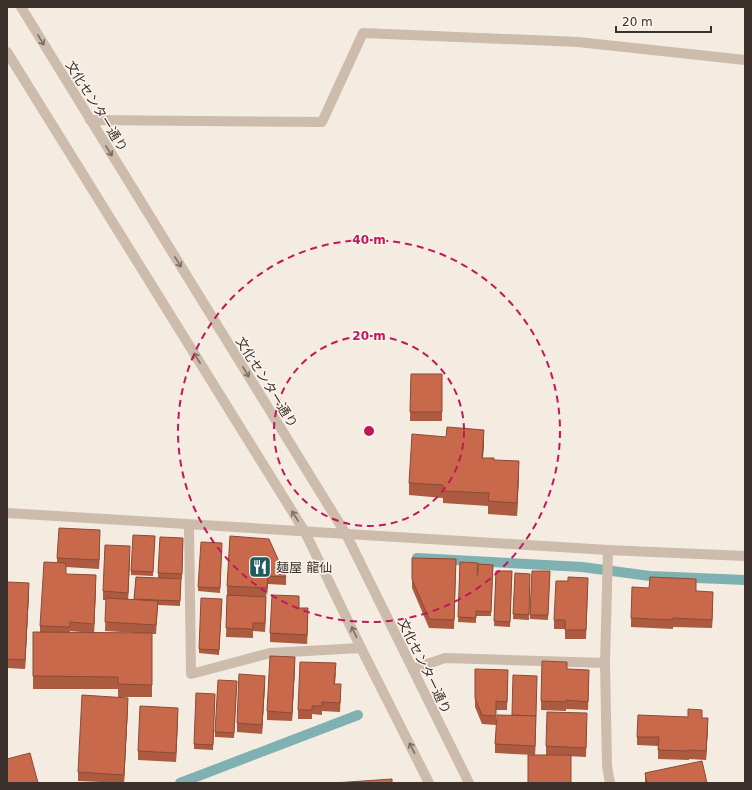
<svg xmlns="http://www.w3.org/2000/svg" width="752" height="790" font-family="'DejaVu Sans','Noto Sans JP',sans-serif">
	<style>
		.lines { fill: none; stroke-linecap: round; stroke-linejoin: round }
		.stream { stroke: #7fb0b2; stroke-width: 10 }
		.minor { stroke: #cdbbac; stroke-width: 10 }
		.wall { fill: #ac5a40; fill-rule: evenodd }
		.shaded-wall { fill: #8c4a34 }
		.building { fill: #c8694b; stroke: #8c4a34 }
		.oneway { stroke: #7d6f65 }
		.ring { fill: none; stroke: #c2185b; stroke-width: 2; stroke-dasharray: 7 5 }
		.labels { text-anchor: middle; stroke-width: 3; stroke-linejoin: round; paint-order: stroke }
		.street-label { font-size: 13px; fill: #3b302b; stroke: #fbf5ee }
		.poi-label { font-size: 13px; fill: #3b302b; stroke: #fbf5ee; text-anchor: start }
		.centre { fill: #c2185b; stroke: #fbf5ee; stroke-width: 2 }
		.ring-label { font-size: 12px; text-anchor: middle; font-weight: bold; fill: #c2185b; stroke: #fbf5ee; stroke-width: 3; stroke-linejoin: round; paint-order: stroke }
	</style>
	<rect width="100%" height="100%" fill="#f4ebe1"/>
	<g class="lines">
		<g class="stream">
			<path d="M417 558 582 567 650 576 745 580"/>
			<path d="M180 783 358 715"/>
		</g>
		<g class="minor">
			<path d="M21 7 346 534 469 783"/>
			<path d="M7 52 305 532 361 648 429 783"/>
			<path d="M90 120 322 122 363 33 578 42 745 60"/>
			<path d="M7 513 608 550 745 556"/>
			<path d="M189 525 191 674 270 653 361 648"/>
			<path d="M605 663 607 766 610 783"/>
			<path d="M413 669 445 658 605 663 608 550"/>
		</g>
	</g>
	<g class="wall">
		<path d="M411 374H442V421H410Z"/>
		<path d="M484 442 483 458 494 460 519 474 517 516 488 514V506L443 503V498L409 495V483Z"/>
		<path d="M155 536 153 576 131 575V571Z"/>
		<path d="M230 536 286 577V585L268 584 266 597 265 632 253 631V638L226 637 227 595V586Z"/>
		<path d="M100 539 99 569 66 567V574L96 584 94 633H137L105 631 106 600H103V591L130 555 128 600H134L136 577 181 579 180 606 158 605 156 634H152V697H118V689H33V632H40V626L57 562V558ZM70 631 93 633 70 632Z"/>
		<path d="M183 543 182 579 158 578V573Z"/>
		<path d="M222 548 220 593 198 591V587Z"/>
		<path d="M412 558 456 568 454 629 429 628 412 588Z"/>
		<path d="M460 562 477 575 493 565 491 616H476V623L458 622Z"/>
		<path d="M496 571H512L510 627 494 626Z"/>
		<path d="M532 571H550L548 620 530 619Z"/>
		<path d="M515 573 530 574 529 620 513 619Z"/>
		<path d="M7 582 29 592 25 669 7 668Z"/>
		<path d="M588 586 586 639H565V629H554V620Z"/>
		<path d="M696 591 713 601 712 628 673 627V629L631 627V618Z"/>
		<path d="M222 603 219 655 199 653V649Z"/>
		<path d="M299 608 308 617 307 644 270 642V633Z"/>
		<path d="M295 666 292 721 267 720V711Z"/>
		<path d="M475 669 508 679 507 710H496V725L482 724 475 707Z"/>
		<path d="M567 669 589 679 588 710 566 709V711L541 710V701Z"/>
		<path d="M336 672 335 684 341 693 340 712 322 711V715L312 714V719H298V710Z"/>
		<path d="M237 681 234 738 215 737V732Z"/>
		<path d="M265 684 262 734 237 732V723Z"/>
		<path d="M215 694 213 750 194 749V744Z"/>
		<path d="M128 706 124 783 78 781V772Z"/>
		<path d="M512 715 536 716V725L535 755 495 753V744Z"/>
		<path d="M178 716 176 762 138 760V751Z"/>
		<path d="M702 718 708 727 706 760 689 759V760L658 759V746L637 745V737Z"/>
		<path d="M587 722 586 757 546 755V746Z"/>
		<path d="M645 773 707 783H645Z"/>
	</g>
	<g class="shaded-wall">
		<path d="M484 430V442L482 470V458Z"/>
		<path d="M519 461V474L517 516V503Z"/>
		<path d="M100 530V539L99 569V560Z"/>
		<path d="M130 546V555L128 601V593Z"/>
		<path d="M96 575V584L94 633V624Z"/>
		<path d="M268 576V584L267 597V588Z"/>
		<path d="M29 583V592L25 669V660Z"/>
		<path d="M713 592V601L712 628V620Z"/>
		<path d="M266 597V606L265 632V623Z"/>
		<path d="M308 608V617L307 644V635Z"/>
		<path d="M295 657V666L292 721V713Z"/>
		<path d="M265 676V684L262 734V725Z"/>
		<path d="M128 698V706L124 783V775Z"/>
		<path d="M178 708V716L176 762V753Z"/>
		<path d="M536 716V725L535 755V746Z"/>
		<path d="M708 718V727L706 760V751Z"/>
	</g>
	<g class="building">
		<path d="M411 374H442V412H410Z"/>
		<path d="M447 427 484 430 482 458H494V460L519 461 517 503 488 501 489 493 443 491V485L409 483 412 434 446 437Z"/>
		<path d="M59 528 100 530 99 560 57 558Z"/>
		<path d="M133 535 155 536 153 572 131 571Z"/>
		<path d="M230 536 269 539 286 577 268 576 267 588 227 586Z"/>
		<path d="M160 537 183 538 182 574 158 573Z"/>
		<path d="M201 542 222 543 220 588 198 587Z"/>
		<path d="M105 545 130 546 128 593 103 591Z"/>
		<path d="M412 558 456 559 454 620 429 619 412 579Z"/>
		<path d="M44 562 66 563V574L96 575 94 624 70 622V627L40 626Z"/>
		<path d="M460 562 478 563 477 575H478V564L493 565 491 612 476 611V618L458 617Z"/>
		<path d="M496 571H512L510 622 494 621Z"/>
		<path d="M532 571H550L548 615H530Z"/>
		<path d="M515 573 530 574 529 615 513 614Z"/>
		<path d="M136 577 181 579 180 601 134 599Z"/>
		<path d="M568 577 588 578 586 630H565V620H554L556 581H568Z"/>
		<path d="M650 577 696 579V591L713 592 712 620 673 618V620L631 618 632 587 649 588Z"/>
		<path d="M7 582 29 583 25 660 7 659Z"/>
		<path d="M227 595 266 597 265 623H253V629L226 628Z"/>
		<path d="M272 595 299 596V608H308L307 635 270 633Z"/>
		<path d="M106 598 158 601 156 625 105 622Z"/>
		<path d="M201 598 222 599 219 650 199 649Z"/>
		<path d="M33 632 152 633V685L118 684V677L33 676Z"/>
		<path d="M270 656 295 657 292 713 267 711Z"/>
		<path d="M542 661 567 662V669L589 670 588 702 566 700V702L541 701Z"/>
		<path d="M300 662 336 663 334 684H341L340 703 322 702V706H312V710H298Z"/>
		<path d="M475 669 508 670 507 702 496 701V716L482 715 475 698Z"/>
		<path d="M239 674 265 676 262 725 237 723Z"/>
		<path d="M513 675 537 676 536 716 512 715Z"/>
		<path d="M218 680 237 681 234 733 215 732Z"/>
		<path d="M196 693 215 694 213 745 194 744Z"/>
		<path d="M82 695 128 698 124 775 78 772Z"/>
		<path d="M140 706 178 708 176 753 138 751Z"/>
		<path d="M688 709 702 710V718H708L706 751 689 750V751L658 750 659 737H637L638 715 688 717Z"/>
		<path d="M547 712 587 713 586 748 546 746Z"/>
		<path d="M497 715 536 716 535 746 495 744Z"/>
		<path d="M30 753 38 783H7V759Z"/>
		<rect x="528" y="755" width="43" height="28"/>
		<path d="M702 761 707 783H647L645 773Z"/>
		<path d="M392 779V783H334Z"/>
	</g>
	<defs><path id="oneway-shaft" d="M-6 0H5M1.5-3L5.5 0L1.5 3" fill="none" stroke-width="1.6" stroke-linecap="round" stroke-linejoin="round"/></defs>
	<g class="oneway">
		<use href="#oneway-shaft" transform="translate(41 40) rotate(59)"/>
		<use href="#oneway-shaft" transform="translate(109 151) rotate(58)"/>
		<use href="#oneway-shaft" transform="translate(178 262) rotate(58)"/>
		<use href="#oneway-shaft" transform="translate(197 358) rotate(-122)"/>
		<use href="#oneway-shaft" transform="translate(246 372) rotate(58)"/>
		<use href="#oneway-shaft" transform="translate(295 516) rotate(-122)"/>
		<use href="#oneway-shaft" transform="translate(354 632) rotate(-116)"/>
		<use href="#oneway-shaft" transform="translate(412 748) rotate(-117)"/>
	</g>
	<g class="ring">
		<circle cx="369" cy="431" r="95"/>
		<circle cx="369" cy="431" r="191"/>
	</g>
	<defs>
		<g id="restaurant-square" transform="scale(1.15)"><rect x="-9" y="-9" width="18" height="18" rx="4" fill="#1f5a5e" stroke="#fbf5ee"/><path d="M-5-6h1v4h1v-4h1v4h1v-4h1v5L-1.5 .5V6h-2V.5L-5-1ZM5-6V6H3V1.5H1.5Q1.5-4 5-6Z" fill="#fff"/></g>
	</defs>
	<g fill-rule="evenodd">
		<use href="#restaurant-square" x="260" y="567"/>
	</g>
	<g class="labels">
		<g class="street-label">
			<text transform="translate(97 106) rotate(58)" y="5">文化センター通り</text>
			<text transform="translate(267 382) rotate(58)" y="5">文化センター通り</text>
			<text transform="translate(425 666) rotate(64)" y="5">文化センター通り</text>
		</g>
		<g class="poi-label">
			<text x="276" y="572">麺屋 龍仙</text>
		</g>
	</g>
	<circle cx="369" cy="431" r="6" class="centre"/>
	<g class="ring-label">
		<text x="369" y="244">40 m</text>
		<text x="369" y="340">20 m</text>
	</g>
	<rect width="752" height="790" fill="none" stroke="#3b302b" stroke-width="16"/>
	<path d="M616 26v6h95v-6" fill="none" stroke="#3b302b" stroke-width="2"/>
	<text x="622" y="26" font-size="12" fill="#3b302b" stroke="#fbf5ee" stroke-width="3" paint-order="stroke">20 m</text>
</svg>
